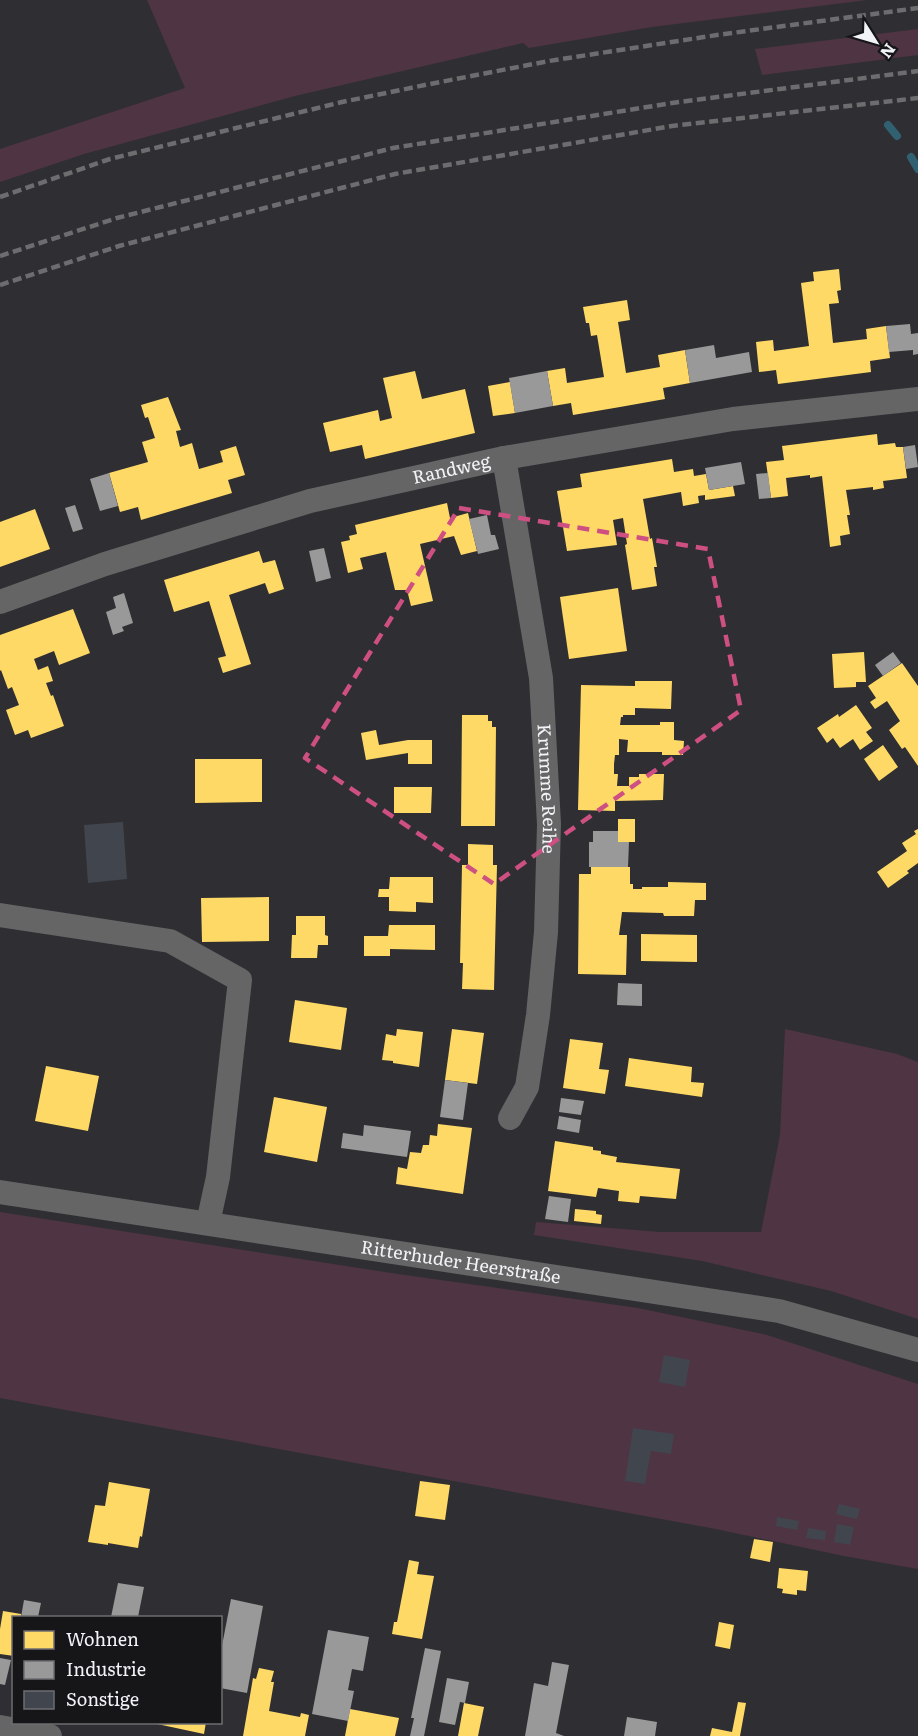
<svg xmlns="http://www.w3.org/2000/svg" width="918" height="1736" font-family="Literata,serif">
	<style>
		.green { fill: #4f3443 }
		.homes { fill: #ffd966 }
		.industry { fill: #999 }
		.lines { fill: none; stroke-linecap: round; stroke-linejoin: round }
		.stream { stroke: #316071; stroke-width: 8 }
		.building { fill: #41464e }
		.minor { stroke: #656566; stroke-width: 24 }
		.rail { stroke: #6d6c6f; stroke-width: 4.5; stroke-dasharray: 9 4.5; stroke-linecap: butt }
		.marked { fill: none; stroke: #ce4f82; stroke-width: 4.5; stroke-dasharray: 12 8; stroke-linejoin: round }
		.labels { text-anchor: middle; stroke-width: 6; stroke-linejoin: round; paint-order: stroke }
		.street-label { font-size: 18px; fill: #f2f3f7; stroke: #161619 }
	</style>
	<rect width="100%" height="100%" fill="#2f2f33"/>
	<g class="green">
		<path d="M147 0H867L652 27 529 48 523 43 295 96 84 154 0 182V149L185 88Z"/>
		<path d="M918 29V55L762 75 755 49Z"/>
		<path d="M785 1029 897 1054 918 1062V1319L831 1291 702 1261 534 1235 536 1222 660 1232H761L780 1135Z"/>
		<path d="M0 1212 391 1273 638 1308 767 1335 918 1384V1569L844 1556 716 1529 0 1398Z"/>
	</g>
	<g class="homes">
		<path d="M839 269 841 290 837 291 839 303 829 304 833 343 867 339 866 329 886 326 890 358 870 361 871 372 778 384 776 370 759 372 756 342 773 340 774 351 809 346 801 283 814 281 813 272Z"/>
		<path d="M627 300 630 320 618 322 626 373 660 367 658 355 685 350 690 383 663 388 665 399 620 407 573 415 571 403 553 406 547 371 565 368 567 383 604 377 597 335 591 336 589 323H586L583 307Z"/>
		<path d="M415 371 422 399 465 389 475 433 365 459 362 445 330 452 323 423 378 410 380 421 392 418 383 378Z"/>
		<path d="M510 382 515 413 493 416 488 386Z"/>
		<path d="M168 397 181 430 176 431 180 447 192 443 199 469 223 462 220 451 236 446 245 475 228 480 232 493 141 520 138 507 120 512 109 473 148 462 142 442 155 438 148 417 145 418 141 405Z"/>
		<path d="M877 434 878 445 895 443 896 447H903L907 478 883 481 884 488 873 490V487L846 490 850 515H847L850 534 840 536 841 545 830 547 822 476 810 478V475L786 478 788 496 771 498 766 462 784 460 782 446Z"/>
		<path d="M672 459 674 472 693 469 694 476 706 474 709 490 733 486 735 496 705 500V495L698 496 699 503 683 506 681 492 643 499 650 539 652 538 657 567H654L657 586 632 590 625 545 627 544 623 518 613 520 617 545 567 551 557 491 582 487 580 474Z"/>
		<path d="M447 503 450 518 468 513 477 551 461 555 454 536 420 544 433 601 411 606 407 590H395L386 552 360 558 363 569 348 573 341 542 350 540 349 536 357 534 355 525Z"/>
		<path d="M35 509 50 549 0 567V522Z"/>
		<path d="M259 551 263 563 275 560 284 589 269 594 265 583 229 595 251 664 223 673 218 658 226 656 209 601 174 612 164 580Z"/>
		<path d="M618 588 627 651 569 659 560 597Z"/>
		<path d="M73 609 90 653 59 665 54 651 34 659 38 670 48 666 53 681 46 683 51 696 53 695 64 726 31 738 28 730 15 735 6 710 19 705 12 687 8 689 1 670 0 671V635Z"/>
		<path d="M864 652 866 682H856V687L834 688 832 654Z"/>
		<path d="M902 663 918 686V766L905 747 902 749 889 730 900 721 887 701 875 709 870 702 876 698 868 686Z"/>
		<path d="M635 681H672L671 709 635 708V715H623V717H621L620 725H660V722H674V740L684 741 683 755H662V752H627L628 740 619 739V755H615L614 764V774H618L617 786H629V777H639V774H664L663 800 615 801V811L578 810 581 685 635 686Z"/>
		<path d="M856 705 872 728 866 732 873 741 860 750 853 739 840 748 833 738 827 743 817 728 838 714 839 717Z"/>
		<path d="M462 715H488V721H492V727H496L495 826H461Z"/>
		<path d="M376 730 379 745 408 740H432V764H408V753L366 760 361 733Z"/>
		<path d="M883 745 898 767 879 781 864 759Z"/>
		<path d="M195 759H262V802L195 803Z"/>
		<path d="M394 787H432L431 813H394Z"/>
		<rect x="618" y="819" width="17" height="23"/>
		<path d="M918 829V863L907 871 909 873 888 888 877 872 907 851 902 843 916 834 914 831Z"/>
		<path d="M468 844 493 845V865H497L494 990 462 989 463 963H460L462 865H468Z"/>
		<path d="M591 867H630V884H633V889H642V887H668V882L706 883V900H695L694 916H664L663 913 622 912 619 935H627L626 975 578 974 579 874H591Z"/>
		<path d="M390 877H433V903L416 902V912L389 911V897H378L379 889H389Z"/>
		<path d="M269 897V941L202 942 201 898Z"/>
		<path d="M296 916H325V935L328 936V945H318L317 958H291L292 935H296Z"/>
		<path d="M389 925H435V950L390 949V956H364V936H388Z"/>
		<path d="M641 934 697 935V962L641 961Z"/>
		<path d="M295 1000 347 1008 341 1050 289 1042Z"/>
		<path d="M397 1029 423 1032 419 1067 393 1063V1061L382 1060 386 1034 396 1036Z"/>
		<path d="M452 1029 484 1033 477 1084 445 1080Z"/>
		<path d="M570 1039 603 1043 599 1069 609 1070 605 1094 563 1088Z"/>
		<path d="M629 1058 692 1067 691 1082 704 1083 702 1097 625 1086Z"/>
		<path d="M46 1066 99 1076 88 1131 35 1121Z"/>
		<path d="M274 1097 327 1107 317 1162 264 1152Z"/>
		<path d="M438 1124 472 1128 463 1194 396 1184 398 1167 407 1169 410 1152 421 1153 423 1145H429L430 1135 437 1136Z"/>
		<path d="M555 1141 593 1147V1150L601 1151V1154L617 1157 616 1162 680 1169 676 1199 640 1196 639 1203 618 1201 619 1191 598 1188 596 1197 548 1191Z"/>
		<path d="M575 1209 596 1211V1214L602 1215 601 1224 574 1221Z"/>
		<path d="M420 1481 450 1485 445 1520 415 1516Z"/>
		<path d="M109 1482 150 1489 142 1537 140 1536 138 1548 108 1543V1545L88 1542 95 1505 105 1506Z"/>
		<path d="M754 1539 773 1542 770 1562 750 1558Z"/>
		<path d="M409 1560 419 1562 417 1574 434 1576 422 1639 392 1634 394 1622H397Z"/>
		<path d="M779 1568 808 1571 806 1591 797 1590V1595L782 1593 783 1589 777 1588Z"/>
		<path d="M3 1611 21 1614V1618H14V1656L0 1654V1629Z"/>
		<path d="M719 1622 734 1625 730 1649 715 1646Z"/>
		<path d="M259 1668 274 1671 271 1682H274L269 1711 300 1717 301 1713 309 1715 305 1736H243L253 1678 256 1679Z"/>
		<path d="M738 1702 746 1703 740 1736H710L712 1728 732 1732Z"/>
		<path d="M464 1703 484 1707 478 1736H458Z"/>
		<path d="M350 1709 399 1718 395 1736H345Z"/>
		<path d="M148 1722H206L204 1734Z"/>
	</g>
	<g class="industry">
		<path d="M910 324 911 334 918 333V354L913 355V350L889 352 886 326Z"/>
		<path d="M714 345 716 358 749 352 752 372 690 383 685 350Z"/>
		<path d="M547 371 553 406 515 413 509 378Z"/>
		<path d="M915 445 918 467 906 469 903 447Z"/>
		<path d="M741 462 745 484 709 490 705 468Z"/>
		<path d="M109 473 118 506 100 511 90 479Z"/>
		<path d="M768 473 771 498 759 499 756 474Z"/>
		<path d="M75 505 83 529 73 532 65 508Z"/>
		<path d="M487 515 491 535H495L499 549 478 554 469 519Z"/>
		<path d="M324 548 331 578 316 582 309 551Z"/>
		<path d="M124 593 133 623 122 627 124 631 113 635 106 612 116 608 113 597Z"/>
		<path d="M893 652 901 663 883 676 875 665Z"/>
		<path d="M593 831H618V842H629L628 867H589V842H593Z"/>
		<path d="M618 983 642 984V1006L617 1005Z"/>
		<path d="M445 1080 468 1083 463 1120 440 1117Z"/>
		<path d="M561 1098 584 1101 581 1115 559 1112Z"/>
		<path d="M559 1116 581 1120 579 1133 557 1129Z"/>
		<path d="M364 1125 411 1131 407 1157 341 1148 343 1133 363 1136Z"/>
		<path d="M549 1196 571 1199 568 1222 545 1219Z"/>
		<path d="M118 1583 144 1587 138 1617H111Z"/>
		<path d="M231 1599 263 1606 247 1693 220 1688V1656Z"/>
		<path d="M24 1600 41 1603 38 1617H21Z"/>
		<path d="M328 1630 369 1637 363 1671 352 1669 348 1690 354 1691 348 1721 312 1714Z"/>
		<path d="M425 1648 441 1651 424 1736H410L414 1718H411Z"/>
		<path d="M0 1658 11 1660 5 1685 0 1684Z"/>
		<path d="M552 1662 569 1665 556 1733 564 1736H525L534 1683 548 1686Z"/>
		<path d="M447 1678 469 1682 465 1703 460 1702 455 1725 439 1722Z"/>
		<path d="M627 1717 657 1722 655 1736H624Z"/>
	</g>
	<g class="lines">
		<g class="stream">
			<path d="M888 125 897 136"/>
			<path d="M911 157 918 169"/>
		</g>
	</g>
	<g class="building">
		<path d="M123 822 127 879 88 883 84 825Z"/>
		<path d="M664 1355 690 1360 685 1387 659 1382Z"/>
		<path d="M633 1428 674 1434 671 1454 651 1451 645 1484 625 1481Z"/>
		<path d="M839 1504 860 1509 857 1519 836 1514Z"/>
		<path d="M777 1517 799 1521 797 1530 776 1526Z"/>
		<path d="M837 1524 854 1527 850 1545 834 1542Z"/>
		<path d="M808 1528 826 1531 825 1540 806 1538Z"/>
	</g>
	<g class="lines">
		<g class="minor">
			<path id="s1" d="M504 458 541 678 549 824 546 932 538 1015 527 1087 510 1118"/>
			<path id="s2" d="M0 602 105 564 310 501 504 458 733 419 918 399"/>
			<path d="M0 915 170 941 240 980 218 1177 208 1223"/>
			<path id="s3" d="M0 1192 779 1311 918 1350"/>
			<path d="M0 1727 50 1736"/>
		</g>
		<g class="rail">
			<path d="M0 197 110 159 342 102 430 84 549 61 717 35 918 8"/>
			<path d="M0 256 117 218 393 148 672 103 918 71"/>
			<path d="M0 285 119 246 395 174 672 126 918 98"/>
		</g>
	</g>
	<path class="marked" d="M459 508 708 549 741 710 494 884 305 758Z"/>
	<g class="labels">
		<g class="street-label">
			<text dy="6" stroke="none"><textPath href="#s2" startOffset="471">Randweg</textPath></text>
			<text dy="6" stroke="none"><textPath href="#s1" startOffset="334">Krumme Reihe</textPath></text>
			<text dy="6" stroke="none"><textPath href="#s3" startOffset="466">Ritterhuder Heerstraße</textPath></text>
		</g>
	</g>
	<rect x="12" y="1616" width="210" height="108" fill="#161619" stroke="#6e6e72" stroke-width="1.5"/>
	<rect x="24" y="1631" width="30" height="18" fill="#ffd966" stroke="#6e6e72" stroke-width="1.5"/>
	<text x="66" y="1646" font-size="18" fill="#f2f3f7">Wohnen</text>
	<rect x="24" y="1661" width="30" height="18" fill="#999999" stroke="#6e6e72" stroke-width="1.5"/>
	<text x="66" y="1676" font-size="18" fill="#f2f3f7">Industrie</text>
	<rect x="24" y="1691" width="30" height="18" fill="#41464e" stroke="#6e6e72" stroke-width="1.5"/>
	<text x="66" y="1706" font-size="18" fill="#f2f3f7">Sonstige</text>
	<g transform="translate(876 42) rotate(127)" stroke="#161619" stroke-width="4.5" paint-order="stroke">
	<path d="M0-4.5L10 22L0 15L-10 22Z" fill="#f2f3f7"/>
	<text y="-9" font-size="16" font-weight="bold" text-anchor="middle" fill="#f2f3f7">N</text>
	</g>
</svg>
